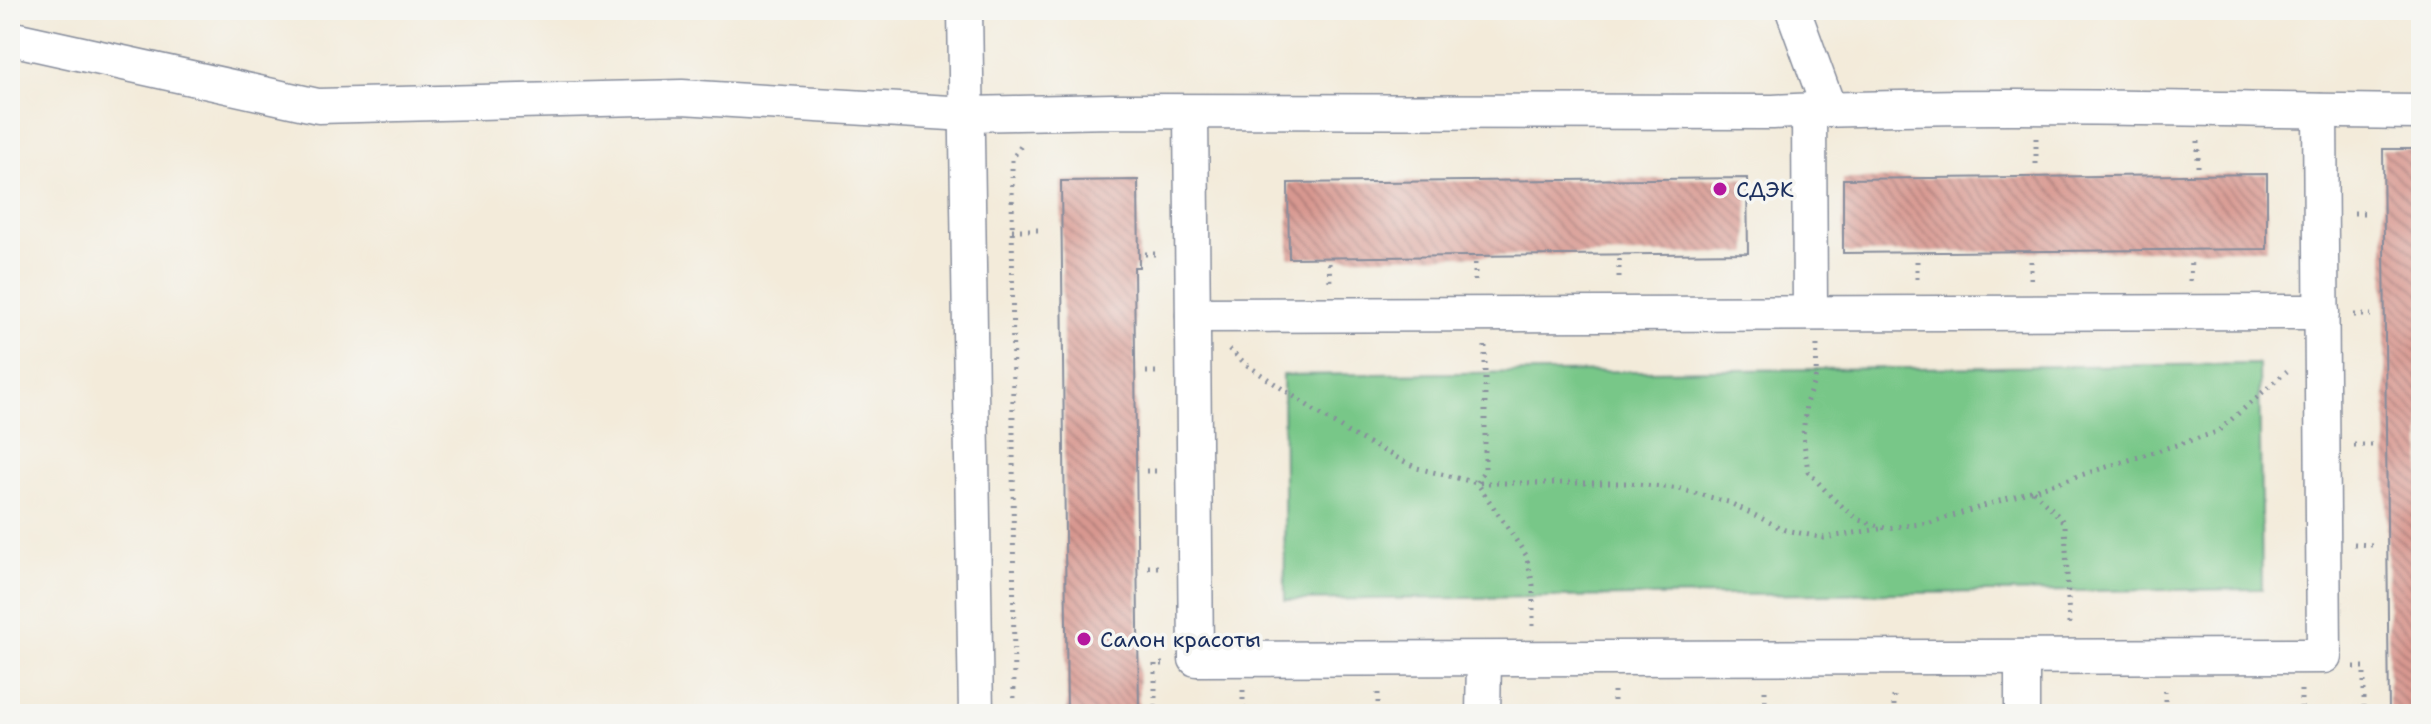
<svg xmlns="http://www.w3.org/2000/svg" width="2431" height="724" font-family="'Shantell Sans',sans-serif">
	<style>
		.green { fill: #78c788; stroke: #4a7b73; stroke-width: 2 }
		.building { fill: url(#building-back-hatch) }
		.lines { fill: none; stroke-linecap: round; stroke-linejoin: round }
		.minor-casing { stroke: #878d9c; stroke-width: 37 }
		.path { stroke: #878d9c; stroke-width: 5; stroke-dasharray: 2 6; stroke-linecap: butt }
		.minor { stroke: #fff; stroke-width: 34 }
		.poi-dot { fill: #b5179e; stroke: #f6f6f2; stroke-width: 3 }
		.labels { text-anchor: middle; stroke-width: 7; stroke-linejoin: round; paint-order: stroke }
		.poi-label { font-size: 22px; fill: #1b2f5e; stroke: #f6f6f2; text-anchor: start }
	</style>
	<defs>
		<pattern id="building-back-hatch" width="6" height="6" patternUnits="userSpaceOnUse" patternTransform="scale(2)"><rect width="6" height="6" fill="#d89890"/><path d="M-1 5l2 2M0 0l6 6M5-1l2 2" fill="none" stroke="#ae7c79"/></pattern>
	</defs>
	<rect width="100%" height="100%" fill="#f6f6f2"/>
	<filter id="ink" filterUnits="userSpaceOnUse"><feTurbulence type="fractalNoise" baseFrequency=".0125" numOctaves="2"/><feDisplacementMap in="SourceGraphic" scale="16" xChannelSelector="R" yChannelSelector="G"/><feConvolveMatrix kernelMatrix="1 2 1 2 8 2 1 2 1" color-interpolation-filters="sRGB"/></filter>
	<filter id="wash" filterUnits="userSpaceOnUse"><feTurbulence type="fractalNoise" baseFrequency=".006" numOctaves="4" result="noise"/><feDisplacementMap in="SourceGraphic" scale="32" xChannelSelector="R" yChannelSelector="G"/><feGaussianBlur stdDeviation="1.8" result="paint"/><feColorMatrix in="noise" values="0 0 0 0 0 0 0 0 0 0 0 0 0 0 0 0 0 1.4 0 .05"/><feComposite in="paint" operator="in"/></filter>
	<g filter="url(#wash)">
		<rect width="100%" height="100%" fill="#f3ebda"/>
		<path class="green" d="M2259 364 2262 589 1285 600 1283 375Z"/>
		<g id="blocks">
			<g class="building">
				<path d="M2383 149H2421V714H2389Z"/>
				<path d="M2267 174V249L1843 253V179Z"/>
				<path d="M1747 178 1748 253 1289 258 1288 183Z"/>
				<path d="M1138 180 1139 267H1134L1139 714H1067L1061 181Z"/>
			</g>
		</g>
	</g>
	<g filter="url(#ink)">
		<use href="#blocks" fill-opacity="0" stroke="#878d9c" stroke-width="2"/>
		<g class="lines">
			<g class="minor-casing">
				<g id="minor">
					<path d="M965 10 976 714"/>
					<path d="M1793 10 1829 109"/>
					<path d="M10 38 318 106 682 97 967 114 1112 111 1773 112C1989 102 2206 110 2421 112"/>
					<path d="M1809 110 1810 313"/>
					<path d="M1191 113 1196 659 2324 656 2320 111"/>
					<path d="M1193 315 2322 312"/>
					<path d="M1483 714 1484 659"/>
					<path d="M2022 714V657"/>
				</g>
			</g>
			<g class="path">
				<path d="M2036 138V167"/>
				<path d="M2198 141V167"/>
				<path d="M2354 213H2370"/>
				<path d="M1012 230H1040"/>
				<path d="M1145 254H1160"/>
				<path d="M1475 255V282"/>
				<path d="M1619 259V282"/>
				<path d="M1917 261V280"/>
				<path d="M2031 261V280"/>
				<path d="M1329 263 1330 282"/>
				<path d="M2190 281 2191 258"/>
				<path d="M2354 315H2371"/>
				<path d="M1817 345 1816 376 1806 403 1803 436 1808 471 1832 498 1859 520 1885 528 1930 523 2217 432 2287 371"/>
				<path d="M1485 346V469L1477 483 1526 555 1533 585V626"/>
				<path d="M1229 349 1247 365 1347 432 1417 468 1477 483H1629L1680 489 1728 502 1785 530 1824 538 1885 528"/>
				<path d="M1146 372H1161"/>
				<path d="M2354 445H2372"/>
				<path d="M1146 471H1161"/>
				<path d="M2033 491 2052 509 2065 524 2069 624"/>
				<path d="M2354 544 2373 545"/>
				<path d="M1148 567H1163"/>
				<path d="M2354 667H2364V709"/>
				<path d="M1243 690V709"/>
				<path d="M2301 690V712"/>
				<path d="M1614 691V710"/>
				<path d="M1765 691V714"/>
				<path d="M2165 691V713"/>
				<path d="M1378 693V708"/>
				<path d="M1014 714 1012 159 1021 146"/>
				<path d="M1155 714V664H1163"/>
				<path d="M1894 714V691"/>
			</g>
			<use href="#minor" class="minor"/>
		</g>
	</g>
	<g class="poi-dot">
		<circle cx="1720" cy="189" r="8"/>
		<circle cx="1084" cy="639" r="8"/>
	</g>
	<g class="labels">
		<g class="poi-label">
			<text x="1736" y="197">СДЭК</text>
			<text x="1100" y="647">Салон красоты</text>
		</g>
	</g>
	<rect width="2431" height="724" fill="none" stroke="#f6f6f2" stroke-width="40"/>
</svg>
